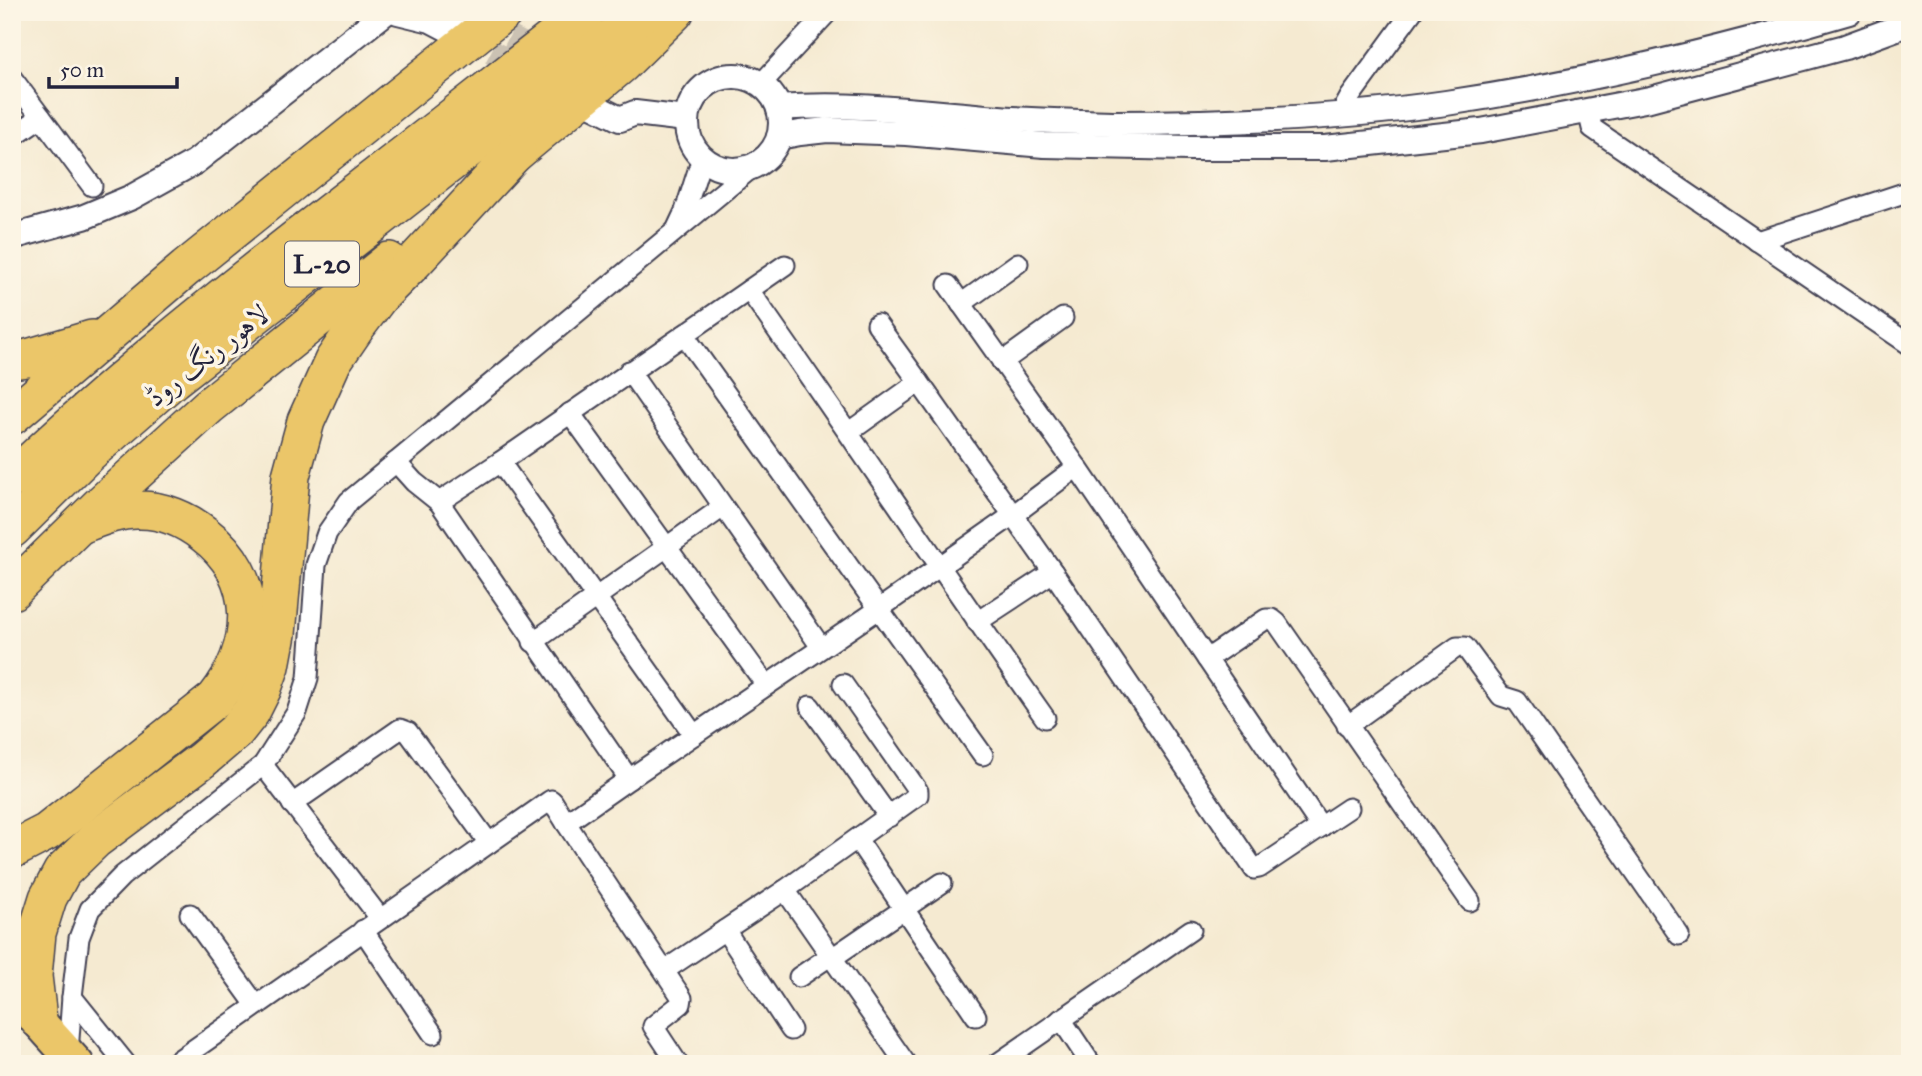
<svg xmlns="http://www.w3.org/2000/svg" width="1922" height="1076" font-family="'IM FELL Great Primer',Amiri,serif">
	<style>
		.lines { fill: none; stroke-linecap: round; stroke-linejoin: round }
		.tertiary-tunnel { stroke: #cbc2b3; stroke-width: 24; stroke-dasharray: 24 12; stroke-linecap: butt }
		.minor-casing { stroke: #424052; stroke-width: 23 }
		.tertiary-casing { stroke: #424052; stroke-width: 28 }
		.trunk-casing { stroke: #424052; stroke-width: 37 }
		.motorway-casing { stroke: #424052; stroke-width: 40 }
		.minor { stroke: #fff; stroke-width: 19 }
		.tertiary { stroke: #fff; stroke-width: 24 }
		.trunk { stroke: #ebc669; stroke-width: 33 }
		.motorway { stroke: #ebc669; stroke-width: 37 }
		.labels { text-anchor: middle; stroke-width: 7; stroke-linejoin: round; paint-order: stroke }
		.shield { fill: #fcf5e5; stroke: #63616e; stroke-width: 2 }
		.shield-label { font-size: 26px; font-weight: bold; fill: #22223b }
		.street-label { font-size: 28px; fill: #22223b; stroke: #fcf5e5 }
	</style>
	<rect width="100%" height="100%" fill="#fcf5e5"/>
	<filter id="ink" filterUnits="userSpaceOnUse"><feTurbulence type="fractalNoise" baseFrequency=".0143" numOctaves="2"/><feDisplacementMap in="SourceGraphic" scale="14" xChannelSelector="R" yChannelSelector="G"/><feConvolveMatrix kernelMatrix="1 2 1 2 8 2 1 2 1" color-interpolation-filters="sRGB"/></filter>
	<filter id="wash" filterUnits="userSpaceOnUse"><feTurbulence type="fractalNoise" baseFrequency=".00686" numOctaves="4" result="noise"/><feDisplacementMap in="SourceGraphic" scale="28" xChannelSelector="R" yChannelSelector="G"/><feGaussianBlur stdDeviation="1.57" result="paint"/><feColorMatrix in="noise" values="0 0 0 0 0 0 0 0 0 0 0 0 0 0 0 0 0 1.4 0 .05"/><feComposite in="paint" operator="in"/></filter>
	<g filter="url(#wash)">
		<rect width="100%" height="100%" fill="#f5ead1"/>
	</g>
	<g filter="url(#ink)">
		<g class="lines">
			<g class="tertiary-tunnel">
				<path d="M477 20 547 57"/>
				<path d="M459 35 529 72"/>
			</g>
			<g class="minor-casing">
				<g id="minor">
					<path d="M12 78 41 117"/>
					<path d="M761 84 828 12"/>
					<path d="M1588 111 1592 128 1910 345"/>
					<path d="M1340 115 1350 97 1412 12"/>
					<path d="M12 137 41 117 92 186"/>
					<path d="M677 228 685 211 702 158"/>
					<path d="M1757 241 1910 191"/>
					<path d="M785 265 500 462 439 502 629 779 879 609 1013 515 1077 467"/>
					<path d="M948 285 1077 467 1207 659 1266 619H1272L1277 623 1470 901"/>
					<path d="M749 290C849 432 945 576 1045 718"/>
					<path d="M961 304 1018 263"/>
					<path d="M877 324 919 382"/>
					<path d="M684 335 983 755"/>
					<path d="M1002 362 1063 318"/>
					<path d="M629 371 821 647"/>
					<path d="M570 413 766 685"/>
					<path d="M849 432 919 382 1053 572 1254 869 1259 868 1349 808"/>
					<path d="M396 462 414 482 439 502"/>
					<path d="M500 462 694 735"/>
					<path d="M977 622 1053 572"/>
					<path d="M533 642 723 507"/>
					<path d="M1207 659 1321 827"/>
					<path d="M810 706 889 817"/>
					<path d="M1347 726 1457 647H1465L1501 696 1517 701 1679 935"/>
					<path d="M263 765 380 918"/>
					<path d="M292 804 400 729 408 732 489 843"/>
					<path d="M566 823 682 998 681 1004 653 1026 678 1064"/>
					<path d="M857 839 976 1016"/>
					<path d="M785 890 906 1064"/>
					<path d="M190 914 256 1005"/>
					<path d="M363 930 433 1034"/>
					<path d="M725 930 791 1030"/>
					<path d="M832 958 942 883"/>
					<path d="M665 970 785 890 918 795V791L843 684"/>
					<path d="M799 977 830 956"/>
					<path d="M72 997 126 1064"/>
					<path d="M1061 1019 1091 1064"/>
					<path d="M68 1053 72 997 79 938 90 909 122 876 263 765 297 712 308 678 316 565 327 533 349 501 754 166"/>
					<path d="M173 1064 548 802 551 800 553 802 566 823 629 779"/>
					<path d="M997 1064 1191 930"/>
				</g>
			</g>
			<g class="tertiary-casing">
				<g id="tertiary">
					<path d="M398 12 431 20 452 31"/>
					<path d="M464 12V13"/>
					<circle cx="734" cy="123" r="47"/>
					<path d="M594 106 620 119 635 113 686 119"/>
					<path d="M779 108C857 102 934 113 1012 119 1046 121 1081 122 1115 123 1226 123 1336 119 1446 103 1582 83 1716 51 1849 12"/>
					<path d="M779 137 800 133 827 130 906 133 1044 145 1189 148H1325L1481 131 1650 99 1845 47 1910 23"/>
					<path d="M12 237 84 217 132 197 195 162 386 12"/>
				</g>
			</g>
			<g class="trunk-casing">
				<path id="trunk" d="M12 992 77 1064"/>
			</g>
			<g class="motorway-casing">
				<g id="motorway">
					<path d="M500 166 621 65 675 12"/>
					<path d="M12 360 28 358 92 339"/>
					<path d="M12 416 186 268 504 12"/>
					<path d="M12 479C111 384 218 299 326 215 413 148 500 80 586 12"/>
					<path d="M12 529 87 455 173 380 644 12"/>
					<path d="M12 591 100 505 209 406 389 261"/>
					<path d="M12 850 47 832 215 699C257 647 261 577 204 534 186 520 163 510 140 510 121 509 101 517 83 524"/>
					<path d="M38 1019 33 976 37 933 48 898 62 872 95 840 202 760 236 731 251 712 263 688 271 666 277 634 291 476 306 421 333 361 357 326 379 297 414 262 517 151"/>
				</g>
			</g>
			<use href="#minor" class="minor"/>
			<use href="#tertiary" class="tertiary"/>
			<use href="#trunk" class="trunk"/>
			<use href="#motorway" class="motorway"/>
		</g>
	</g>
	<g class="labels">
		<rect class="shield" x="285" y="241.5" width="74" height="45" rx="5"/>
		<g class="shield-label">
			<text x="322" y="273">L-20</text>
		</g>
		<g class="street-label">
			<text transform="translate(207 355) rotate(-38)" y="10">لاہور رنگ روڈ</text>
		</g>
	</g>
	<rect width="1922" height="1076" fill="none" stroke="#fcf5e5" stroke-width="42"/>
	<path d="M49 77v10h128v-10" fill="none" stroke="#22223b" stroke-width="3.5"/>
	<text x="60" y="77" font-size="21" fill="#22223b" stroke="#fcf5e5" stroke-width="5" paint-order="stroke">50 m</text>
</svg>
